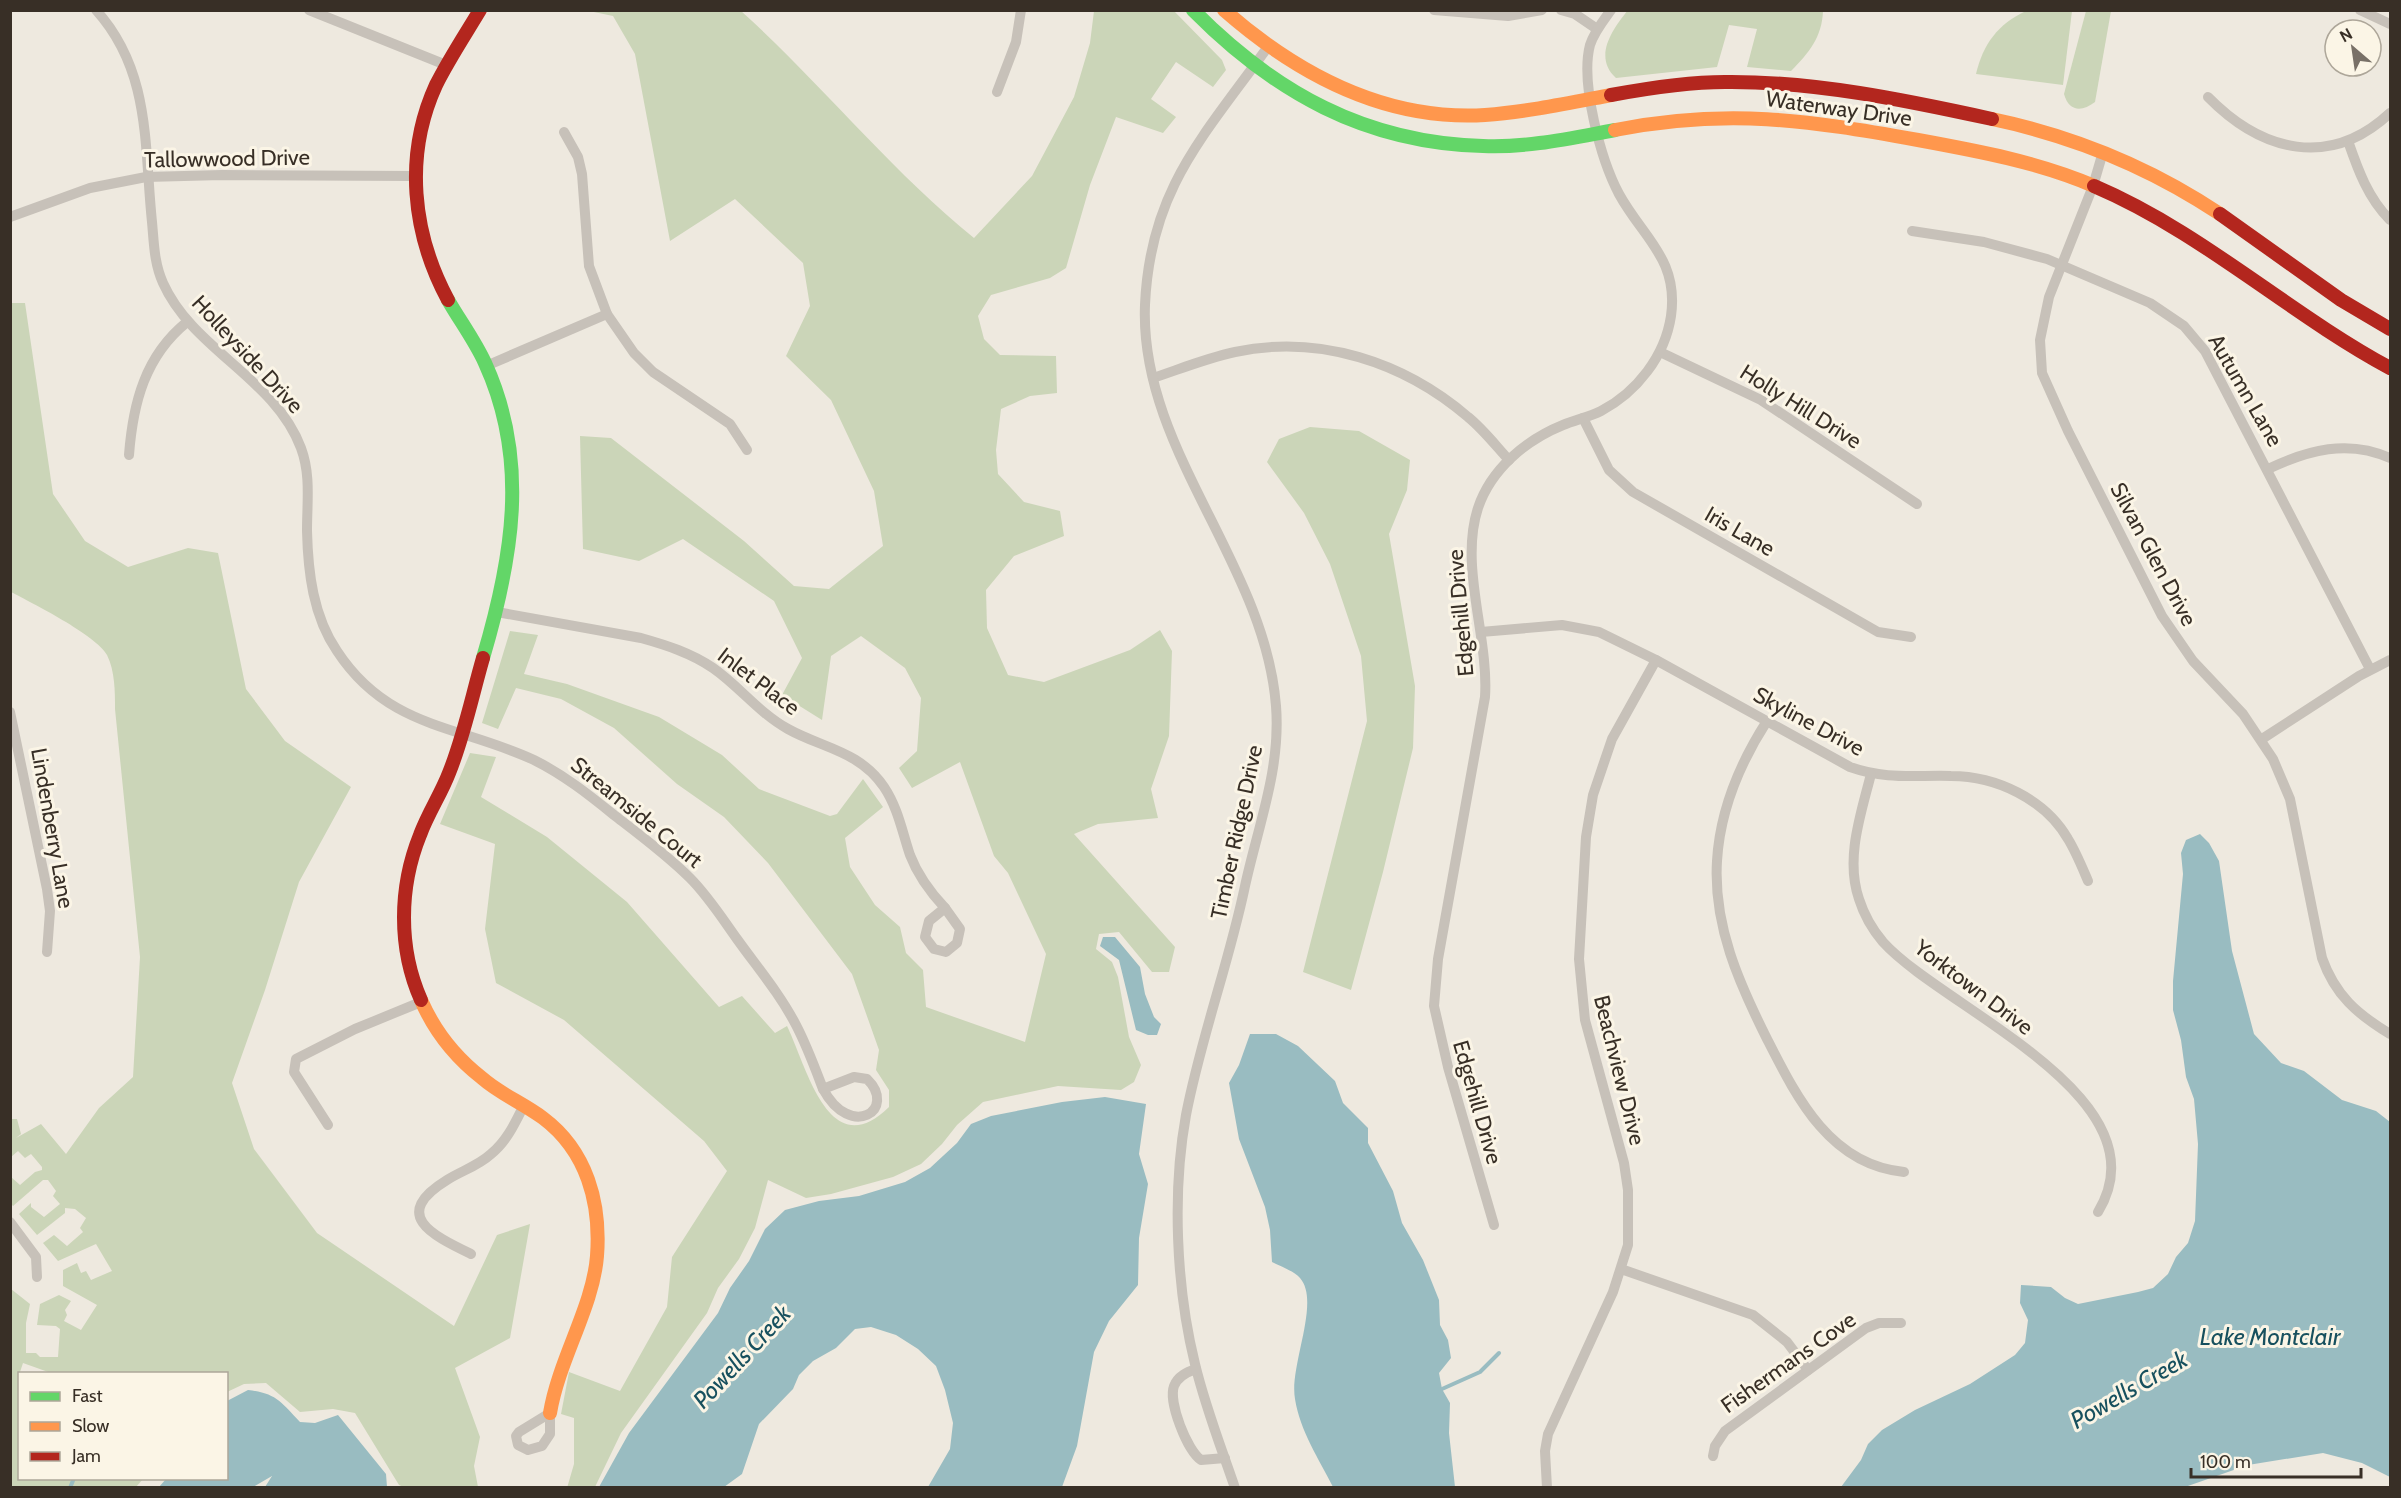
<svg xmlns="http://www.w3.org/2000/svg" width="2401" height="1498" font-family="Cabin,sans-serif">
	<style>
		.green { fill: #cbd5b8 }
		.water { fill: #99bcc1 }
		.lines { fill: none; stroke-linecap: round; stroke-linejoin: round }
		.stream { stroke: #99bcc1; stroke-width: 4 }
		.street { stroke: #c7c1b9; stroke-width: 10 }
		.fast { stroke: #63d668; stroke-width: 14 }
		.slow { stroke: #ff974d; stroke-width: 14 }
		.jam { stroke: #b3261e; stroke-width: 14 }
		.labels { text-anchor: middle; stroke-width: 6; stroke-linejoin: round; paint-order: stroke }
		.street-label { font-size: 22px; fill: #382f26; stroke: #fbf5e6 }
		.water-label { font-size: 24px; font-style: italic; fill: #17505e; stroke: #fbf5e6 }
	</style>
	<rect width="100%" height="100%" fill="#eee9df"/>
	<g class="green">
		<path d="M1628 10H1823V11C1822 37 1809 53 1791 71L1747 67 1757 29 1729 25 1717 67 1616 78C1593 57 1612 30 1628 10Z"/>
		<path d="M589 11H741C821 83 889 169 974 238L1032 176 1074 97 1090 43 1094 11H1174L1222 60 1226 70 1213 87 1176 62 1151 99 1176 117 1163 133 1116 117 1090 185 1066 268 1050 278 991 295 978 316 984 339 1000 355 1056 356 1057 393 1030 396 1001 409 996 450 998 474 1024 502 1060 511 1064 536 1014 556 986 590 987 628 1008 675 1044 682 1130 650 1160 630 1172 651 1169 736 1151 789 1158 818 1098 824 1074 834 1175 947 1169 972H1152L1119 932 1099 934 1096 949 1112 962 1118 977 1129 1037 1141 1065 1134 1082 1121 1090 1058 1086 983 1102 957 1125 942 1144 921 1164 893 1177 831 1194 806 1198 768 1180 755 1228 739 1259 718 1288 707 1313 621 1433 595 1487 567 1488 574 1464V1418L561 1414 569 1372 620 1391 667 1307 672 1257 727 1171 704 1141 564 1020 496 983 485 929 495 844 440 824 470 753 496 757 481 797 547 837 627 902 719 1007 742 996 775 1033 787 1026C807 1067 829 1166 889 1107V1090L876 1070 879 1050 852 974 768 863 724 817 677 784 614 728 561 699 516 688 498 729 482 723 510 631 538 635 524 674 567 684 659 717 722 755 759 789 830 816 837 814 863 779 883 807 845 838 850 867 875 905 900 927 906 953 923 970 926 1007 1025 1042 1046 954 1008 873 994 856 960 762 912 788 899 768 917 751 921 698 905 668 861 636 831 656 822 720 782 695 802 658 774 601 683 539 639 561 583 549 580 436 611 438 744 541 794 586 829 589 883 546 874 491 831 400 786 356 810 306 803 263 735 199 670 241 635 54 613 16Z"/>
		<path d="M2026 11H2072L2063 85 1976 74C1983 44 1998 24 2026 11Z"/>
		<path d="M2086 11H2111L2095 102C2082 112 2069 112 2064 94Z"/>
		<path d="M11 303H25L53 494 85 541 128 567 188 548 218 553 246 689 285 741 351 787 299 882 265 990 232 1083 254 1149 317 1233 454 1326 497 1235 530 1224 510 1338 455 1368 480 1437 474 1466 478 1487 406 1488 399 1485 355 1413 333 1409 300 1412 266 1383 244 1384 227 1392 226 1374 51 1373 23 1363 19 1375 20 1478 143 1479 136 1487H11V1289L30 1304 26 1323V1353H36L40 1357H58L60 1329 56 1326 37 1325 40 1304 59 1295 71 1301 65 1310 67 1315 64 1321 81 1330 97 1305 63 1286V1270L77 1263 81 1273 86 1271 91 1280 112 1271 96 1244 58 1261 43 1243 54 1235 67 1246 83 1232 80 1228 86 1218 75 1209 65 1208V1213L37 1235 19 1214 31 1203V1207L44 1217 60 1204 53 1196 56 1191 48 1180H43L13 1206 11 1204V1177L20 1185 35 1172 42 1170V1167L31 1154 25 1158 18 1151 11 1157V1119H17L21 1134 16 1138 41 1124 66 1154 99 1108 133 1077 140 957 115 709C115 692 115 671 107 655 96 635 32 603 11 592Z"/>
		<path d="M1310 427 1359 431 1410 460 1407 490 1389 534 1415 686 1413 748 1383 872 1351 990 1303 972 1367 721 1361 656 1330 564 1304 513 1267 462 1279 439Z"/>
	</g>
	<g class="water">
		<path d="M2200 834 2209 843 2219 861 2232 951 2254 1034 2281 1063 2304 1071 2342 1100 2376 1111 2390 1122V1477L2362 1463 2323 1453 2248 1465 2185 1487H1841L1861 1460 1868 1444 1882 1430 1915 1410 1970 1384 2015 1355 2025 1343 2028 1320 2020 1303 2021 1285 2051 1287 2065 1298 2078 1304 2138 1292 2153 1288 2168 1274 2176 1257 2188 1243 2195 1221 2198 1144 2194 1099 2186 1077 2181 1040 2173 1010V981L2183 874 2181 853 2186 840Z"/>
		<path d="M1103 937H1115L1140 967 1145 994 1154 1017 1161 1024 1157 1035H1148L1136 1030 1119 960 1100 946Z"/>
		<path d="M1250 1034H1276L1298 1046 1335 1081 1343 1103 1368 1128V1143L1393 1191 1402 1223 1423 1260 1439 1300 1440 1325 1448 1340 1451 1358 1439 1373 1442 1389 1450 1403 1449 1433 1455 1487H1333C1319 1459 1300 1431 1295 1399 1289 1366 1321 1302 1300 1278 1294 1271 1280 1266 1272 1262L1270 1230 1265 1207 1239 1139 1229 1083 1239 1065Z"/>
		<path d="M1105 1097 1146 1104 1139 1154 1148 1184 1139 1238 1138 1285 1109 1321 1094 1352 1077 1446 1062 1487H928L950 1449 953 1423 945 1390 936 1366 918 1349 896 1335 871 1327 855 1329 836 1348 813 1361 799 1375 793 1389 759 1424 742 1474 724 1487H599L629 1433 718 1313 730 1288 749 1261 765 1229 785 1210 819 1201 859 1196 905 1182 930 1168 957 1143 971 1124 991 1116 1062 1102Z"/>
		<path d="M248 1390C276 1393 281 1402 300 1422L315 1423 338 1415 386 1474 387 1487H265L272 1476 253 1487H159L166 1479 226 1478 227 1401Z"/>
	</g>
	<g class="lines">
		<g class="stream">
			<path d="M1442 1389 1480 1372 1499 1353"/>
			<path d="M70 1488 74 1478"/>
		</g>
		<g class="street">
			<path d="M96 10C151 71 144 145 152 222 154 243 154 263 163 283 193 350 275 378 301 448 311 475 307 502 307 531 308 572 313 616 337 651 388 729 459 725 534 760 564 775 588 794 614 815 640 835 667 855 690 878 708 896 722 918 737 939 757 967 780 994 796 1025 807 1046 815 1068 823 1089"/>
			<path d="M309 10 446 65"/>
			<path d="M1434 10 1508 16 1542 10"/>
			<path d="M1561 10 1575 14 1597 29"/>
			<path d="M2360 10 2390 24"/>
			<path d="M997 92 1016 42 1021 10"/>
			<path d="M2208 97C2262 152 2330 169 2390 113"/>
			<path d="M564 132 578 157 582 174 589 266 607 314 634 353 653 372 730 424 747 450"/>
			<path d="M2348 141C2358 170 2368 198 2390 220"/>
			<path d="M2103 152 2093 186 2049 297 2040 340 2042 373 2068 431 2162 616 2193 661 2243 714 2273 759 2290 799 2322 958C2335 995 2357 1014 2390 1034"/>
			<path d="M10 217 90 188 146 177 222 175 414 176"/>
			<path d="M1912 231 1984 242 2047 259 2150 303 2184 326 2205 351 2370 669"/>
			<path d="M1660 352 1761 400 1917 504"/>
			<path d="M486 366 607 314"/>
			<path d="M1153 378C1180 369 1207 358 1235 352 1319 334 1404 362 1468 417 1483 429 1496 446 1509 460"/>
			<path d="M1583 418 1609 470 1633 492 1878 632 1911 637"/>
			<path d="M129 455C133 403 145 356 187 322"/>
			<path d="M2268 469C2308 450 2348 439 2390 458"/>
			<path d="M497 612 641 638C666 645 691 653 713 668 739 686 759 713 788 729 822 748 860 751 884 787 898 808 902 831 910 855 918 876 930 892 945 908"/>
			<path d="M1481 632 1562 625 1599 632 1656 660 1850 767C1887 780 1913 775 1951 776 1996 776 2045 799 2068 839 2076 852 2082 867 2088 881"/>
			<path d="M10 712 47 889 50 911 47 952"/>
			<path d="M1767 721C1740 763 1720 810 1717 861 1713 925 1739 983 1767 1039 1797 1098 1830 1165 1904 1172"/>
			<path d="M2262 739 2359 676 2390 660"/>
			<path d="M1871 774C1861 814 1845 858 1859 899 1864 915 1872 929 1883 942 1942 1008 2168 1097 2098 1212"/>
			<path d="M945 908 960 929 957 943 946 952 934 949 925 937 929 921Z"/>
			<path d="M854 1077 867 1079C898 1109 851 1141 823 1089Z"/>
			<path d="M328 1125 294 1072 296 1059 355 1029 421 1002"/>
			<path d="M10 1222 36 1257 37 1277"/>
			<path d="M1494 1225 1448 1067 1434 1006 1438 959 1485 697C1489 637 1459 566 1478 508 1491 469 1526 440 1563 425 1575 420 1589 417 1601 411 1637 392 1665 356 1671 316 1679 259 1643 238 1619 194 1601 160 1580 83 1590 45 1594 32 1603 21 1611 10"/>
			<path d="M471 1254C432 1235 390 1215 447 1180 461 1171 478 1166 491 1154 507 1141 515 1123 524 1105"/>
			<path d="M1621 1269 1753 1315 1787 1342 1808 1370"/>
			<path d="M1196 1369C1187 1372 1178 1376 1174 1386 1168 1402 1187 1450 1201 1460L1225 1458"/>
			<path d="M550 1413V1434L542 1446 528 1450 518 1445 516 1436 519 1432Z"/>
			<path d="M1713 1456 1715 1446 1725 1431 1866 1328 1879 1323H1901"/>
			<path d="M1235 1488C1221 1447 1205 1406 1195 1364 1176 1287 1172 1192 1186 1115 1201 1037 1229 963 1245 886 1258 826 1281 769 1276 706 1265 563 1139 449 1145 305 1150 189 1204 136 1267 48"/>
			<path d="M1547 1488 1545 1451 1548 1434 1613 1292 1628 1245V1190L1624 1163 1585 1020 1579 959 1586 837 1593 795 1612 739 1656 660"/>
		</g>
		<g class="fast">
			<path d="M1193 10C1274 92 1365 143 1483 146 1527 148 1571 138 1615 130"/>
			<path d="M448 300C460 321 475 341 485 363 530 461 512 560 483 658"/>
		</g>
		<g class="slow">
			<path d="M1224 10C1296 73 1385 121 1485 115 1527 112 1569 103 1611 95"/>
			<path d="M1992 119C2073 136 2151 168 2220 214"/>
			<path d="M1615 130C1727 108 1807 120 1918 140 1978 151 2038 162 2094 186"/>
			<path d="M421 1000C434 1030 455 1057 482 1078 500 1094 523 1103 543 1118 587 1151 601 1203 597 1256 593 1307 559 1359 550 1413"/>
		</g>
		<g class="jam">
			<path d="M1611 95C1649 88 1687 82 1725 82 1814 81 1905 100 1992 119"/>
			<path d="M2094 186C2202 232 2288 313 2390 368"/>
			<path d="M2220 214 2341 300 2390 329"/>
			<path d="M448 300C412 233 404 155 436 85 449 59 465 35 480 10"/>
			<path d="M421 1000C398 948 399 887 420 835 428 813 441 794 449 773 464 736 472 696 483 658"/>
		</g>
	</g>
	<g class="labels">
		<g class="street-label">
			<text transform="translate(1839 108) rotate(8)" y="8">Waterway Drive</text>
			<text transform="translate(227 158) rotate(-1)" y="8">Tallowwood Drive</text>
			<text transform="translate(248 354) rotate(47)" y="8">Holleyside Drive</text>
			<text transform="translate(2246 390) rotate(60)" y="8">Autumn Lane</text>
			<text transform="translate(1801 406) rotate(32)" y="8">Holly Hill Drive</text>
			<text transform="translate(1740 531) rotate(30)" y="8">Iris Lane</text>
			<text transform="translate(2154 554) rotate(62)" y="8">Silvan Glen Drive</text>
			<text transform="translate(1460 613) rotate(-95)" y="8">Edgehill Drive</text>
			<text transform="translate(759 681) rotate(37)" y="8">Inlet Place</text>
			<text transform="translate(1809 721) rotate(28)" y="8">Skyline Drive</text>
			<text transform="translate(637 812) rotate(39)" y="8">Streamside Court</text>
			<text transform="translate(53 828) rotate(80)" y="8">Lindenberry Lane</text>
			<text transform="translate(1236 832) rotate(-78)" y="8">Timber Ridge Drive</text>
			<text transform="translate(1974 987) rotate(37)" y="8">Yorktown Drive</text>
			<text transform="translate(1620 1070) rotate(76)" y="8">Beachview Drive</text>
			<text transform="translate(1478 1102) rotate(74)" y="8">Edgehill Drive</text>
			<text transform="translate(1788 1362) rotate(-35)" y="8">Fishermans Cove</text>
		</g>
		<g class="water-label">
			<text x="2270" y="1345">Lake Montclair</text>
			<text transform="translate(742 1357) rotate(-47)" y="8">Powells Creek</text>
			<text transform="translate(2129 1390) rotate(-30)" y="8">Powells Creek</text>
		</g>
	</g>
	<rect width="2401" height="1498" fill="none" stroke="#382f26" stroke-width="24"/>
	<rect x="18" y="1372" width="210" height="108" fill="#fbf5e6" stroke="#ada699" stroke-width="1.5"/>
	<rect x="30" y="1392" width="30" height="9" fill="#63d668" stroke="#ada699" stroke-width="1.5"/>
	<text x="72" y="1402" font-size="18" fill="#382f26">Fast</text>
	<rect x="30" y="1422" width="30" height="9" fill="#ff974d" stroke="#ada699" stroke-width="1.5"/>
	<text x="72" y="1432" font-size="18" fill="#382f26">Slow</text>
	<rect x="30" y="1452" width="30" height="9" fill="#b3261e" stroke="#ada699" stroke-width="1.5"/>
	<text x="72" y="1462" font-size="18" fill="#382f26">Jam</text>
	<g transform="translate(2353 48) rotate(331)"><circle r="28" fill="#fbf5e6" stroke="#ada699" stroke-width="1.5"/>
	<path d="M0-4.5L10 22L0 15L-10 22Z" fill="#787067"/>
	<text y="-9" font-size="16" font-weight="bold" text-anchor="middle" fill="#382f26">N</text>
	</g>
	<path d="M2191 1468v9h170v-9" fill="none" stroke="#382f26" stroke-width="3"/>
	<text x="2200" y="1468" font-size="18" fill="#382f26" stroke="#fbf5e6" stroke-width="4.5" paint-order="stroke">100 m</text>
</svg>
